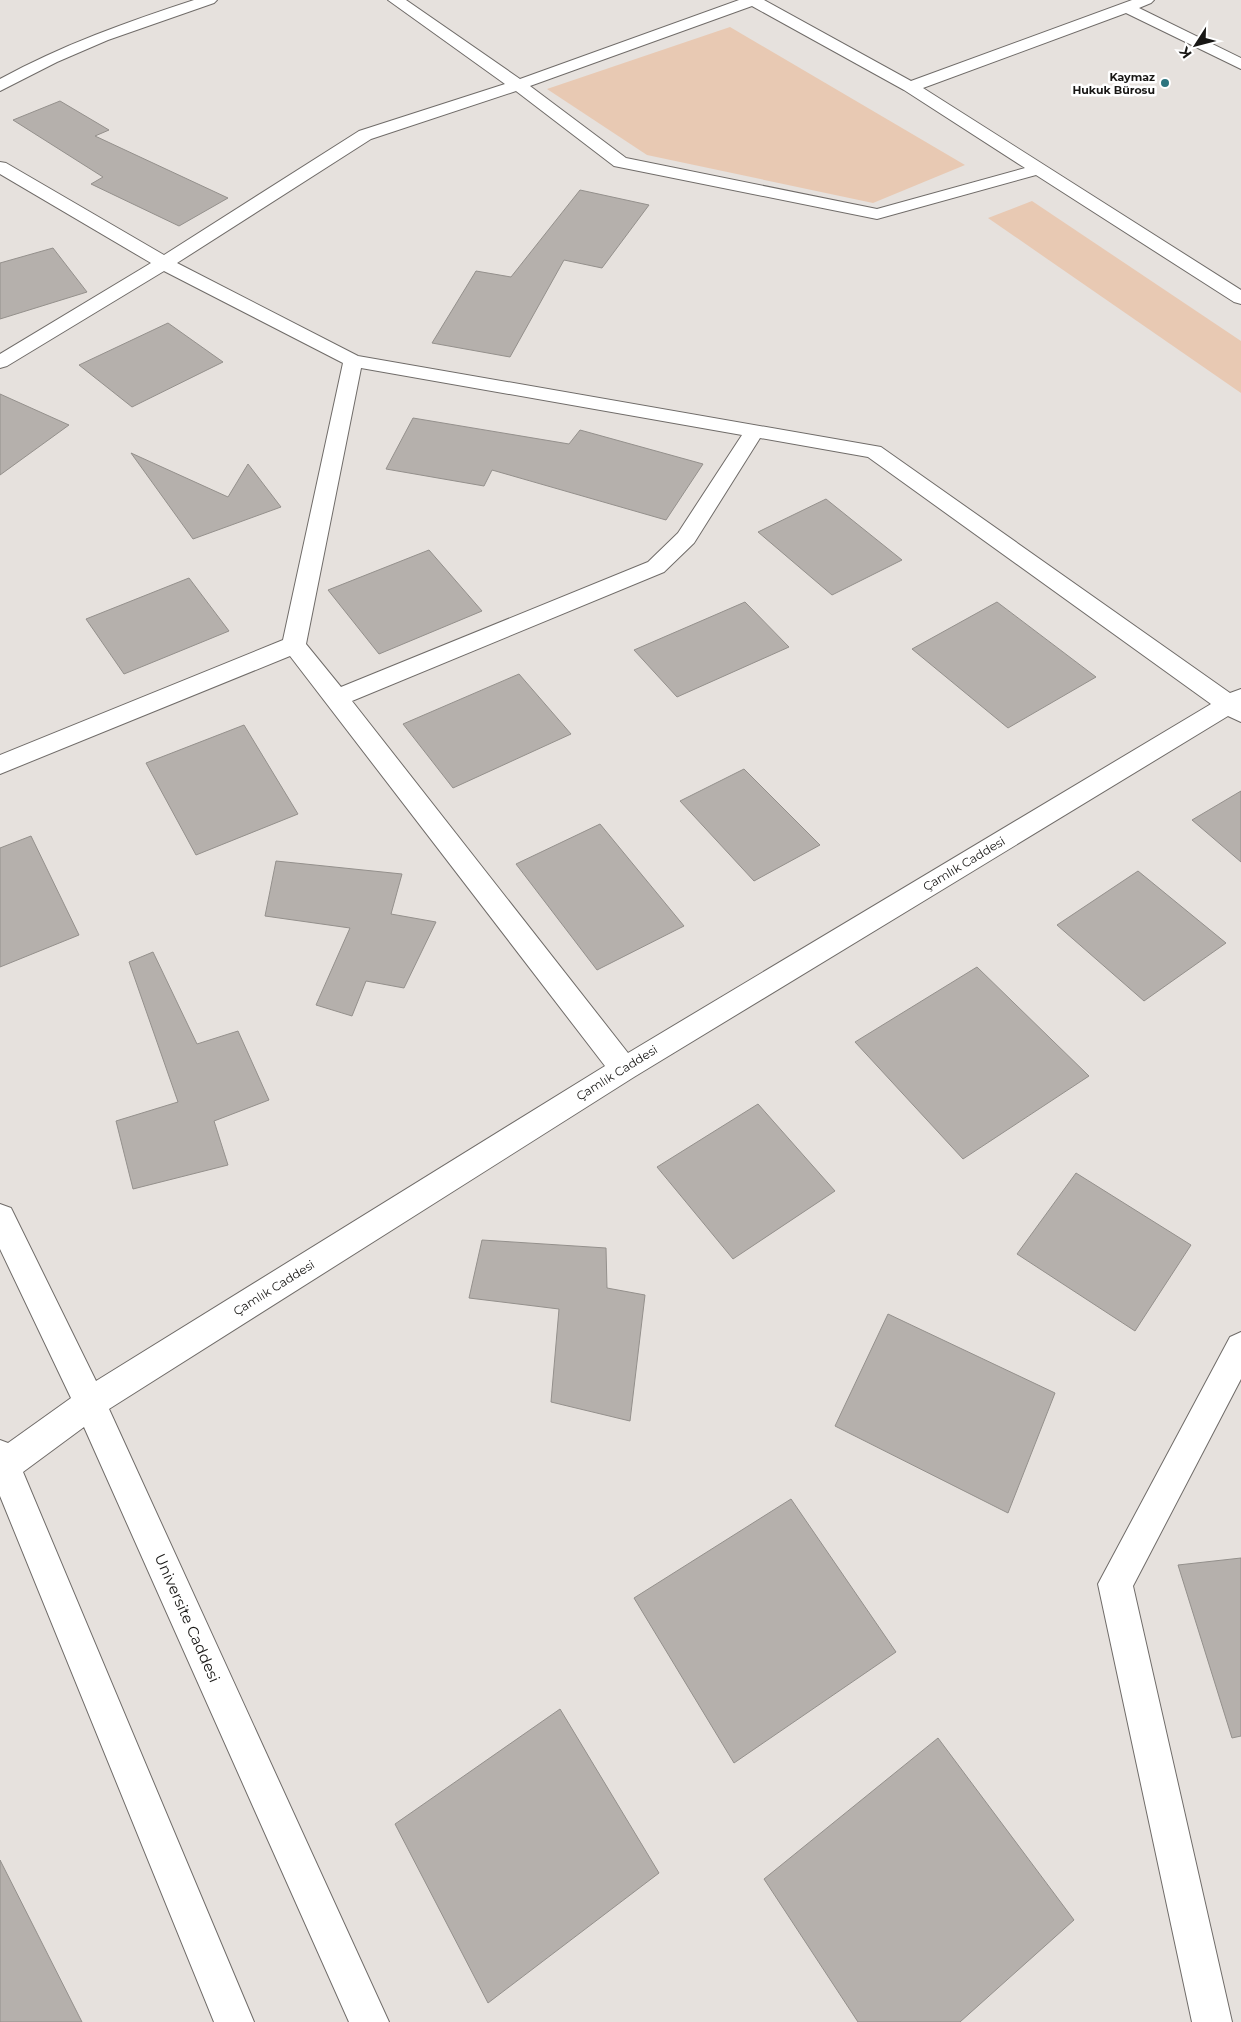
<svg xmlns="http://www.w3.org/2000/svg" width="1241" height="2022" font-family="Montserrat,sans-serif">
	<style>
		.green { fill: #e8c9b3 }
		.building { fill: #b5b0ac; stroke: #94908c }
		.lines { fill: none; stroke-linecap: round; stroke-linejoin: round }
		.minor-casing { stroke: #706c69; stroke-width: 2 }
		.minor { fill: #fff; fill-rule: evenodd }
		.poi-dot { fill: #2c747e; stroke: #fff; stroke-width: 2 }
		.labels { text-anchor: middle; stroke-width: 5; stroke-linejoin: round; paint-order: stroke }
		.far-poi-label { font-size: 11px; font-weight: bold; fill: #181715; stroke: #fff; text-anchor: end }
		.street-label { font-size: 12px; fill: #181715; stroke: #fff }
		.near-street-label { font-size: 15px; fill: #181715; stroke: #fff }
	</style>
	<rect width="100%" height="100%" fill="#e6e1dd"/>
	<g class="green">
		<path d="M730 27 965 165 873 203 647 155 547 89Z"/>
		<path d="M1032 201 1241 341V393L988 218Z"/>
	</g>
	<g class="building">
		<path d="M60 101 109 130 95 136 228 198 179 226 91 184 103 177 13 120Z"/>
		<path d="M580 190 649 205 602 268 564 260 510 357 432 343 476 271 511 277Z"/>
		<path d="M53 248 87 292 0 319V263Z"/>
		<path d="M168 323 223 362 132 407 79 365Z"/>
		<path d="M0 394 69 425 0 475Z"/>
		<path d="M413 418 569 444 580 430 703 464 666 520 492 470 484 486 386 469Z"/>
		<path d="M131 453 228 497 248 464 281 507 193 539Z"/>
		<path d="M826 499 902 560 832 595 758 532Z"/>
		<path d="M429 550 482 611 379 654 328 590Z"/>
		<path d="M189 578 229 631 124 674 86 619Z"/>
		<path d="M745 602 789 647 677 697 634 650Z"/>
		<path d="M997 602 1096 677 1008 728 912 649Z"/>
		<path d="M519 674 571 734 453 788 403 724Z"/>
		<path d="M244 725 298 814 196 855 146 763Z"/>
		<path d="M744 769 820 845 754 881 680 801Z"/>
		<path d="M1241 791V862L1192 820Z"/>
		<path d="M600 824 684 926 597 970 516 864Z"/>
		<path d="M31 836 79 935 0 967V848Z"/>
		<path d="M276 861 402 874 391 914 436 922 404 988 366 981 352 1016 316 1005 350 928 265 916Z"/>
		<path d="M1138 871 1226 943 1144 1001 1057 925Z"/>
		<path d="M153 952 197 1044 238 1031 269 1100 214 1121 228 1165 133 1189 116 1121 178 1102 129 962Z"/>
		<path d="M977 967 1089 1076 963 1159 855 1042Z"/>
		<path d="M758 1104 835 1191 733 1259 657 1167Z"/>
		<path d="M1076 1173 1191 1245 1135 1331 1017 1254Z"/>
		<path d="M482 1240 606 1248 607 1288 645 1295 630 1421 551 1402 559 1309 469 1298Z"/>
		<path d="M888 1314 1055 1393 1008 1513 835 1426Z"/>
		<path d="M791 1499 896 1652 734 1763 634 1598Z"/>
		<path d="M1241 1558V1736L1232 1738 1178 1565Z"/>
		<path d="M560 1709 659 1873 488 2003 395 1824Z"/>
		<path d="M938 1738 1074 1920 960 2022H858L764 1879Z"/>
		<path d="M0 1860 82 2022H0Z"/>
	</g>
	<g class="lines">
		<g class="minor-casing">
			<g id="minor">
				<path d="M194 0H217L214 3 108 40 57 62 0 91V79C62 45 127 22 194 0Z"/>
				<path d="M388 0H406L520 79 739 0H764L911 81 1132 0H1154L1151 3 1139 8 1241 58V69L1126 13 923 88 1241 290V304L1234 302 1036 175 877 219 614 166 516 91 371 139 177 263 358 356 881 447 1230 693 1241 689V722L1228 716 634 1077 109 1409 389 2022H349L84 1427 23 1472 254 2022H214L0 1496V1440L8 1443 71 1398 0 1249V1204L11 1208 96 1381 605 1066 290 656 0 774V755L283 640 343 363 164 271 7 366 0 368V354L151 263 0 174V162L6 163 164 255 359 131 505 84ZM752 6 904 90 1025 168 877 209 626 158 530 86ZM361 368 742 435 678 533 648 562 341 687 306 644ZM760 438 868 457 1211 704 628 1053 352 701 664 572 694 543Z"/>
				<path d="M1241 1332V1379L1133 1586 1232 2022H1192L1098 1584 1230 1337Z"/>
			</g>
		</g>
		<use href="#minor" class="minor"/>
	</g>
	<circle class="poi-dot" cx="1165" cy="83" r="5"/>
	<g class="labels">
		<g class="far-poi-label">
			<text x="1155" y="81">Kaymaz<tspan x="1155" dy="13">Hukuk Bürosu</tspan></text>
		</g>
		<g class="street-label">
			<text transform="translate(964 864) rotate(-31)" y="4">Çamlık Caddesi</text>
			<text transform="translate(617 1073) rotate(-32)" y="4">Çamlık Caddesi</text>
			<text transform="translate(274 1288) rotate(-32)" y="4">Çamlık Caddesi</text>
		</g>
		<g class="near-street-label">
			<text transform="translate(187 1618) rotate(66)" y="5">Universite Caddesi</text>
		</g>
	</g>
	<g transform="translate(1196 45) rotate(234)" stroke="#ffffff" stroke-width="4" paint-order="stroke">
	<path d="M0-4L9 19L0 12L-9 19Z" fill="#181715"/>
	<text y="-8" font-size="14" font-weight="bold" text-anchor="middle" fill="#181715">K</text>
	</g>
</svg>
